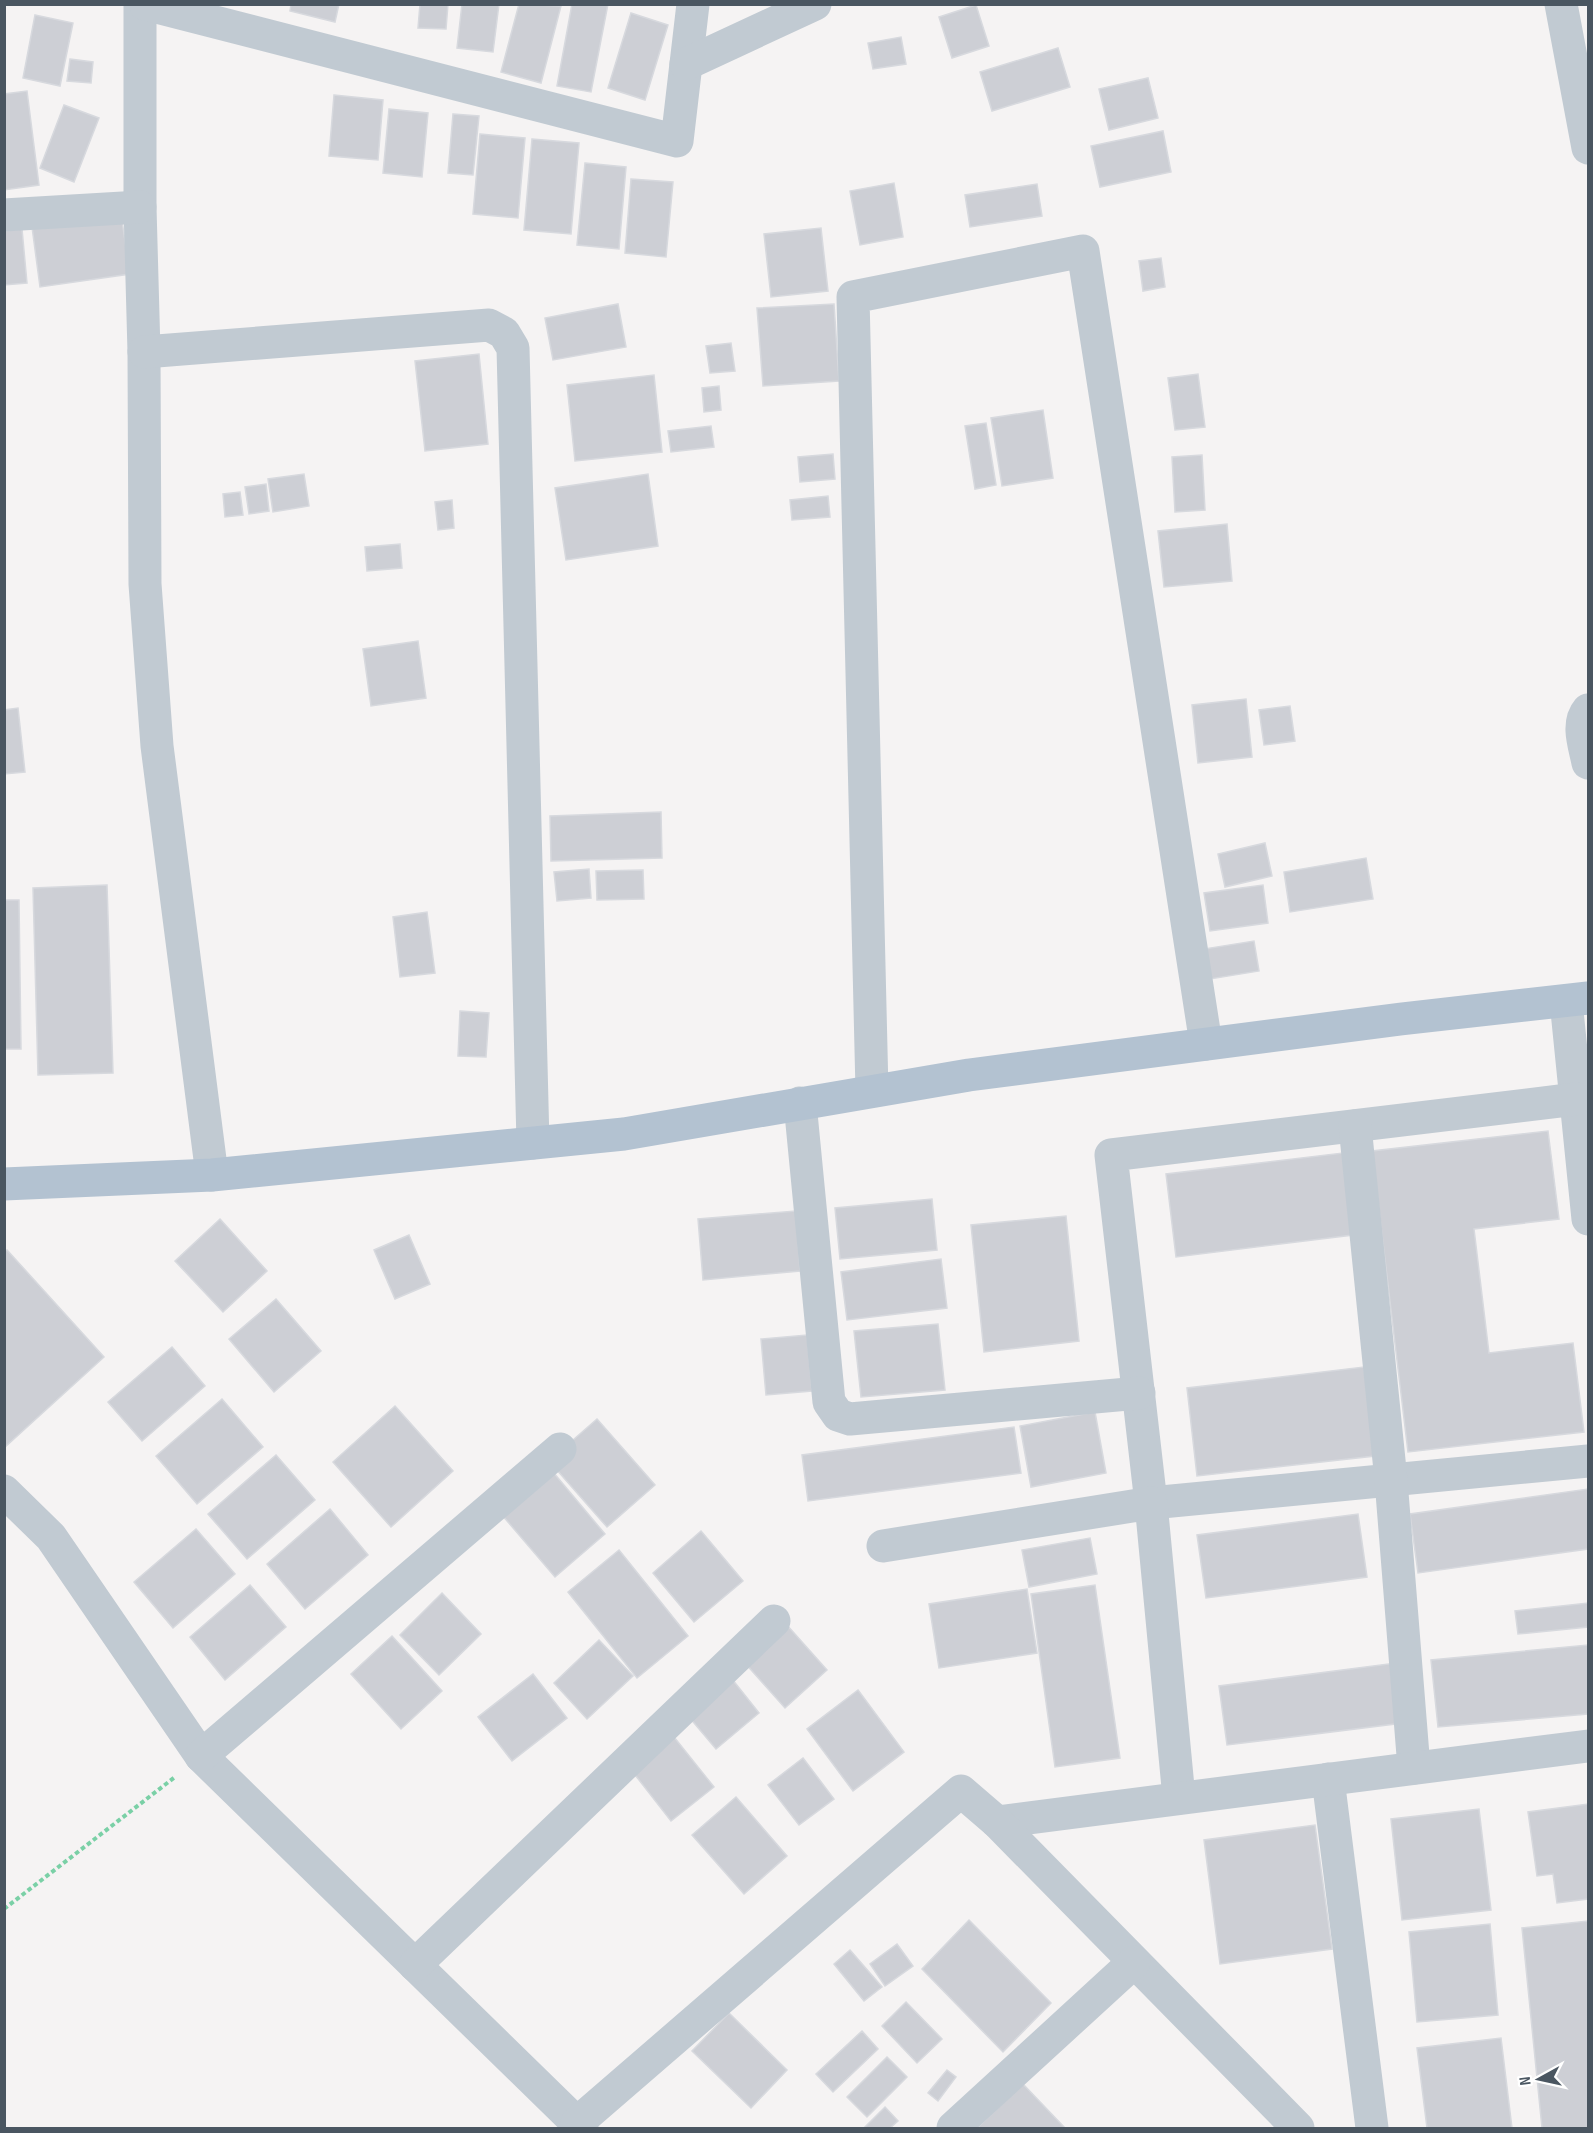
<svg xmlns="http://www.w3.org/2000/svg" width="1593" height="2133" font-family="'Sofia Sans Condensed',sans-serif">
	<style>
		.building { fill: #cdcfd5; stroke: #d7d9de; stroke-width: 1.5 }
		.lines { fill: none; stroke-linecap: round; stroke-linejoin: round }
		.path { stroke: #7ad0a6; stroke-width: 4; stroke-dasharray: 4.5 3; stroke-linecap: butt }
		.minor { stroke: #c1cad2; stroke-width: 33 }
		.major { stroke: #b3c2d1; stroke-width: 33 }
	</style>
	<rect width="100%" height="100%" fill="#f5f3f3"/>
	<g class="building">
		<path d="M291 4H339L335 22 290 11Z"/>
		<path d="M420 4H448L446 29 418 28Z"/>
		<path d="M462 4H499L493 52 457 48Z"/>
		<path d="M519 4 561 6 541 83 501 72Z"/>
		<path d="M572 4H608L591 92 557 86Z"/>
		<path d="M976 5 989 46 952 58 939 17Z"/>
		<path d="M631 13 668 25 645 100 608 88Z"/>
		<path d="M35 15 73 23 60 86 23 78Z"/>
		<path d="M901 37 906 64 873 69 868 43Z"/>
		<path d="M1058 48 1070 87 992 111 980 72Z"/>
		<path d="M70 59 93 62 91 83 67 81Z"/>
		<path d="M1148 78 1158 118 1109 130 1099 89Z"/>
		<path d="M27 91 39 185 4 190V94Z"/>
		<path d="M334 95 383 100 378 160 329 156Z"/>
		<path d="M64 105 99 118 74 182 40 168Z"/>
		<path d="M389 109 428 113 422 177 383 173Z"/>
		<path d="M453 114 479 116 473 175 448 173Z"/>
		<path d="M1163 131 1171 172 1100 187 1091 146Z"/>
		<path d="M480 134 525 138 518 218 473 214Z"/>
		<path d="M532 139 579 143 571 234 524 230Z"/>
		<path d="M585 163 626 167 619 249 577 245Z"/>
		<path d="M631 179 673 182 666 257 625 253Z"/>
		<path d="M894 183 903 237 860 245 850 191Z"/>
		<path d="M1037 184 1042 216 970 227 965 195Z"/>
		<path d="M121 214 130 274 40 287 32 227Z"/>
		<path d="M821 228 828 291 771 297 764 234Z"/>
		<path d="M22 229 27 283 4 285V231Z"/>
		<path d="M1161 258 1165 287 1143 291 1139 261Z"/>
		<path d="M618 304 626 347 553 360 545 318Z"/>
		<path d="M834 304 839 381 763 386 757 308Z"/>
		<path d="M731 343 735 371 710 373 706 346Z"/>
		<path d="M479 354 488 444 425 451 415 361Z"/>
		<path d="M1198 374 1205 427 1175 430 1168 378Z"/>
		<path d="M654 375 662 452 575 461 567 385Z"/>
		<path d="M719 386 721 410 704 412 702 388Z"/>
		<path d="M1043 410 1053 478 1002 486 991 418Z"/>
		<path d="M986 423 996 485 975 489 965 426Z"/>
		<path d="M711 426 714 447 671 452 668 431Z"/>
		<path d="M833 454 835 479 800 482 798 457Z"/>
		<path d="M1202 455 1205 510 1175 512 1172 457Z"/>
		<path d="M304 474 309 506 273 512 268 479Z"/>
		<path d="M648 474 658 546 566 560 555 488Z"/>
		<path d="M266 484 269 511 249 514 245 487Z"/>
		<path d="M240 492 243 515 225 517 223 494Z"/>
		<path d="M828 496 830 517 792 520 790 500Z"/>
		<path d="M452 500 454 528 438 530 435 502Z"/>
		<path d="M1227 524 1232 581 1164 587 1158 531Z"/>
		<path d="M400 544 402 568 367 571 365 547Z"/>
		<path d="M418 641 426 698 371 706 363 649Z"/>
		<path d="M1246 699 1252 757 1198 763 1192 705Z"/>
		<path d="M1290 706 1295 741 1264 745 1259 710Z"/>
		<path d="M18 708 25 772 4 774V710Z"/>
		<path d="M661 812 662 858 551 861 550 816Z"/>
		<path d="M1265 843 1272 876 1225 887 1218 854Z"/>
		<path d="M1366 858 1373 899 1290 912 1284 872Z"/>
		<path d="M589 869 591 898 557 901 554 872Z"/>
		<path d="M643 870 644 899 597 900 596 871Z"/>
		<path d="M107 885 113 1073 38 1075 33 888Z"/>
		<path d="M1263 885 1268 923 1210 931 1204 893Z"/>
		<path d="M4 900H19L21 1049H4Z"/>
		<path d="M427 912 435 973 400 977 393 917Z"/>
		<path d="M1254 941 1259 971 1210 979 1204 949Z"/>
		<path d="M460 1011 489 1013 486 1057 458 1056Z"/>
		<path d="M1548 1131 1559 1219 1474 1229 1489 1353 1573 1343 1584 1432 1408 1452 1372 1151Z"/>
		<path d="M1343 1153 1353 1235 1176 1257 1166 1174Z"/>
		<path d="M932 1199 937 1250 840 1259 835 1208Z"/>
		<path d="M796 1211 800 1271 703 1280 698 1219Z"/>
		<path d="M1066 1216 1079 1341 984 1352 971 1225Z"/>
		<path d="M220 1219 267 1271 223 1312 175 1261Z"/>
		<path d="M409 1235 430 1284 395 1299 374 1250Z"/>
		<path d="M7 1250 104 1357 5 1447 4 1252Z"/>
		<path d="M941 1259 947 1308 847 1320 841 1272Z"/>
		<path d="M276 1299 321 1351 274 1392 229 1339Z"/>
		<path d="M938 1324 945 1390 861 1397 854 1331Z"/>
		<path d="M807 1335 812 1391 766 1395 761 1339Z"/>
		<path d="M172 1347 205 1386 142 1441 108 1402Z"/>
		<path d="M1364 1367 1375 1456 1197 1476 1187 1388Z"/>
		<path d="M222 1399 263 1447 197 1504 156 1456Z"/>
		<path d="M395 1406 453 1471 391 1527 333 1462Z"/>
		<path d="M1095 1412 1106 1473 1031 1487 1020 1426Z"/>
		<path d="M597 1419 655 1485 607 1527 549 1461Z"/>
		<path d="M1014 1427 1021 1473 808 1501 802 1455Z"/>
		<path d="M276 1455 315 1500 247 1559 208 1514Z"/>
		<path d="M553 1472 605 1534 555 1577 502 1515Z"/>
		<path d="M1588 1489V1549L1418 1573 1410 1514Z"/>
		<path d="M330 1509 368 1555 305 1609 267 1564Z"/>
		<path d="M1358 1514 1367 1577 1206 1598 1197 1535Z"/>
		<path d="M196 1529 235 1574 173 1628 134 1582Z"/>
		<path d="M701 1531 743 1581 694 1622 653 1573Z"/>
		<path d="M1090 1538 1097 1574 1029 1587 1022 1550Z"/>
		<path d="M619 1550 688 1636 637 1678 568 1592Z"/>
		<path d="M250 1585 286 1627 225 1680 190 1637Z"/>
		<path d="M1095 1585 1120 1758 1055 1767 1031 1594Z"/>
		<path d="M1027 1589 1037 1653 939 1668 929 1604Z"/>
		<path d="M442 1593 481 1634 439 1675 400 1635Z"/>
		<path d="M1588 1603V1627L1518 1634 1515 1611Z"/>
		<path d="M786 1624 827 1670 785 1708 744 1662Z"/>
		<path d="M392 1636 442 1691 401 1729 351 1674Z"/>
		<path d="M599 1640 633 1676 587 1719 554 1683Z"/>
		<path d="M1588 1645V1714L1438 1727 1431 1660Z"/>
		<path d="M1396 1663 1403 1723 1227 1745 1219 1686Z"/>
		<path d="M533 1674 567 1718 512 1761 478 1717Z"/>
		<path d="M728 1674 759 1713 716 1749 684 1711Z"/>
		<path d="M858 1690 904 1752 853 1791 807 1729Z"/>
		<path d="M674 1737 714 1787 671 1821 632 1771Z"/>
		<path d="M803 1758 834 1799 799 1825 768 1785Z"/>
		<path d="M736 1797 787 1856 744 1894 692 1835Z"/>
		<path d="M1588 1804V1899L1557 1903 1553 1874 1537 1876 1528 1812Z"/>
		<path d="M1479 1809 1491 1910 1402 1920 1391 1819Z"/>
		<path d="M1315 1825 1332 1949 1220 1964 1204 1840Z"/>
		<path d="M969 1920 1051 2003 1003 2052 922 1969Z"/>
		<path d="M1588 1921V2128H1542L1522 1928Z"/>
		<path d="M1490 1924 1498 2015 1417 2022 1409 1932Z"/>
		<path d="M897 1944 913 1966 885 1986 870 1964Z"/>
		<path d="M850 1950 882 1987 864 2001 834 1964Z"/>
		<path d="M906 2002 942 2039 917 2063 882 2026Z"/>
		<path d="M729 2013 787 2070 751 2108 692 2051Z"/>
		<path d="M862 2031 878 2049 833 2092 816 2074Z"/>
		<path d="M1501 2038 1512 2128H1427L1417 2048Z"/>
		<path d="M887 2057 907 2077 867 2117 847 2097Z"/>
		<path d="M947 2070 956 2077 938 2101 928 2093Z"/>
		<path d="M1023 2084 1065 2128H977Z"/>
		<path d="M885 2107 898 2121 890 2128H864Z"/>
	</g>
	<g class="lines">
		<path class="path" d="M4 1909 175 1777"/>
		<g class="minor">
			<path d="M140 4V207L144 352 145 584 157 746 212 1175"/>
			<path d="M145 4 677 141 693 4"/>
			<path d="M1561 4 1588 148"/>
			<path d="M686 64 815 4"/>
			<path d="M4 215 140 207"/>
			<path d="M144 352 489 325 504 333 513 348 533 1143"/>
			<path d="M1588 710C1576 724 1585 747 1588 763"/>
			<path d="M1566 1001 1588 1219"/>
			<path d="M872 1091 853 297 1083 251 1206 1044"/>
			<path d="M1576 1099 1111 1155 1151 1503 1588 1461"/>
			<path d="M800 1103 829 1402 838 1415 850 1419 1139 1393"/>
			<path d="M1355 1126 1391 1480 1414 1768"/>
			<path d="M4 1491 51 1537 201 1756 582 2128"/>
			<path d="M883 1546 1151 1503 1179 1798"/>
			<path d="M201 1756 560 1449"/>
			<path d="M1328 1779 1372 2128"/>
			<path d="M997 1822 1588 1746"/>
			<path d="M415 1965 774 1621"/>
			<path d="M577 2123 961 1791 997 1822 1298 2128"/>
			<path d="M953 2128 1134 1962"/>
		</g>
		<path class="major" d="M4 1184 212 1175 624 1134 969 1075 1401 1019 1588 998"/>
	</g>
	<rect width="1593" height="2133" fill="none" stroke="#4a5661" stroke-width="12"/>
	<g transform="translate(1539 2079) rotate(262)" stroke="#ffffff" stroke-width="4.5" paint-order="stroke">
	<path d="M0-4.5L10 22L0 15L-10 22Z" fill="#4a5661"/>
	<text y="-9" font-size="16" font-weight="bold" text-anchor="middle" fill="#4a5661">N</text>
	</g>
</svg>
